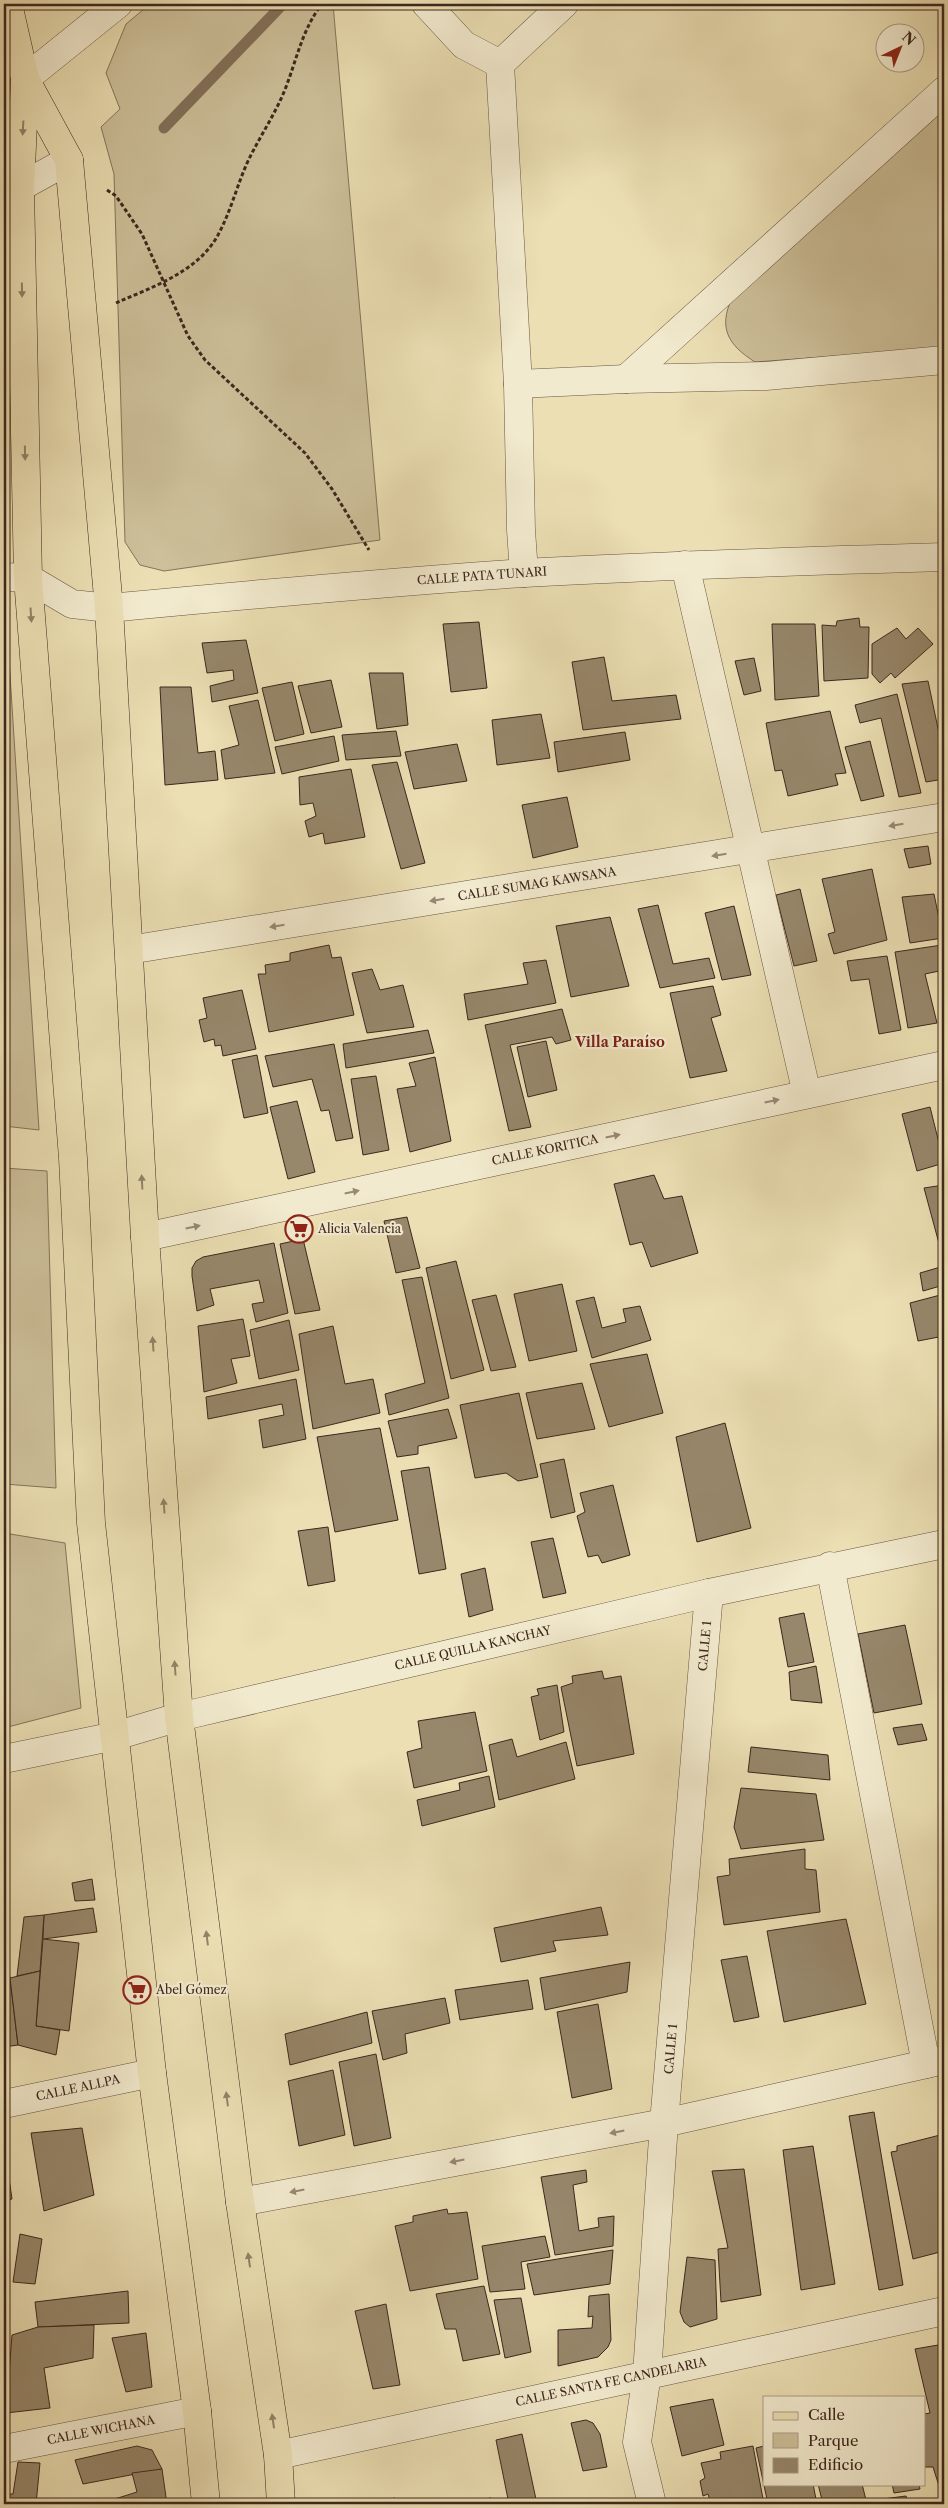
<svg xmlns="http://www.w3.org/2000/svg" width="948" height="2508" font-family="'Libre Caslon Text',serif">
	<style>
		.green { fill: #cdc09a; stroke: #85745c }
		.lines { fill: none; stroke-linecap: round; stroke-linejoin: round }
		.stream { stroke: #827059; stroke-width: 11 }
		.building { fill: #97876b; stroke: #3d271e }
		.minor-casing { stroke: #685543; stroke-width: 29 }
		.major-casing { stroke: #3d271e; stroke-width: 29 }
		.path { stroke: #3d271e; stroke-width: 3; stroke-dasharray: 4 2.5; stroke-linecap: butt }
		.minor { stroke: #f2eace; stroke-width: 28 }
		.major { stroke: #ebdfb3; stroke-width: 28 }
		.oneway { fill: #948368 }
		.oneway2 { fill: #988876 }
		.labels { text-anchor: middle; stroke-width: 4.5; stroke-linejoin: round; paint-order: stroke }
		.street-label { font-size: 12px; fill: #3d271e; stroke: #f2eace }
		.poi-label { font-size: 12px; fill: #3d271e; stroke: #f2eace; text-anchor: start }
		.neighbourhood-label { font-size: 14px; font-weight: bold; fill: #7a1f14; stroke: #f2eace }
	</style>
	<rect width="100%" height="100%" fill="#ebdfb3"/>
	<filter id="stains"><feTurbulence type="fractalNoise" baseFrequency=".004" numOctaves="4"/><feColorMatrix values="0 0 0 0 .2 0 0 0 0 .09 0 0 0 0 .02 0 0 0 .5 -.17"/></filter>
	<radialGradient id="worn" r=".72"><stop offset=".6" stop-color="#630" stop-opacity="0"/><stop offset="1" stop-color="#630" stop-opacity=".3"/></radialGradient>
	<g class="green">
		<path d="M150 4H333L380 540 164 571 140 565 125 542 114 174 101 127 120 109 106 73 126 24Z"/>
		<path d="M944 108V348L755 362C728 345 718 328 732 298Z"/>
		<path d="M4 596H5L39 1130 4 1126Z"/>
		<path d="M4 1168 47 1171 56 1488 4 1484Z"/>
		<path d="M4 1533 65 1543 81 1708 4 1728Z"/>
	</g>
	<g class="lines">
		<path class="stream" d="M164 128 283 4"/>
	</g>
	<g class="building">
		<path d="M859 618 860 627H869L868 678 824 681 822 625 836 626 837 621Z"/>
		<path d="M479 622 487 688 451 692 443 624Z"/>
		<path d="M772 624H815L819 696 775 700Z"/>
		<path d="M897 628 906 639 918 628 933 644 895 678 891 673 880 683 872 674V644Z"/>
		<path d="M246 640 258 693 212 702 210 686 234 680 233 670 207 673 202 643Z"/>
		<path d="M604 657 612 701 676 695 681 719 583 730 572 662Z"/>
		<path d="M754 658 761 691 744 695 735 661Z"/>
		<path d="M369 673H403L408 725 377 729Z"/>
		<path d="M331 680 342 727 311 733 298 686Z"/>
		<path d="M928 681 944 757V779L926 782 902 684Z"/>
		<path d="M292 682 304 734 275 741 262 688Z"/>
		<path d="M160 687H191L198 753 215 751 218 780 165 785Z"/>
		<path d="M897 694 921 793 899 797 881 718 860 723 855 705Z"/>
		<path d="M258 700 275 773 225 779 221 750 239 745 229 706Z"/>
		<path d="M830 711 846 773 835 774 838 785 788 796 782 770 775 771 766 723Z"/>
		<path d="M541 714 550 758 497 765 492 720Z"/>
		<path d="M396 731 401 756 346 760 342 735Z"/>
		<path d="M625 732 630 760 558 772 554 742Z"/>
		<path d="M334 736 339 761 282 774 275 747Z"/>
		<path d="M870 741 884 796 861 801 845 747Z"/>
		<path d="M457 744 467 781 414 789 405 752Z"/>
		<path d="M397 762 425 863 401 869 372 765Z"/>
		<path d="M351 769 365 837 325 844 323 833 309 837 305 821 316 816 313 803 300 805 299 777Z"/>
		<path d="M567 797 578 847 533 858 522 805Z"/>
		<path d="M928 846 931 864 909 868 904 849Z"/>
		<path d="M872 869 887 940 834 954 828 934 835 932 822 879Z"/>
		<path d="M800 889 817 961 794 966 776 895Z"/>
		<path d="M934 894 943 938 910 943 902 897Z"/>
		<path d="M658 905 673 964 709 958 715 978 660 988 638 909Z"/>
		<path d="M734 906 751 975 722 980 705 913Z"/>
		<path d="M610 917 629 986 571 997 556 926Z"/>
		<path d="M329 945 332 958 341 957 354 1015 269 1032 258 974H266L265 965 290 961V953Z"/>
		<path d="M942 945 944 970 925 974 937 1023 908 1028 895 952Z"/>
		<path d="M887 956 901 1030 879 1034 869 979 851 981 847 961Z"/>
		<path d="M546 960 556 1003 468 1020 464 994 528 984 523 963Z"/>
		<path d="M372 969 380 990 403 985 414 1027 367 1033 352 973Z"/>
		<path d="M713 986 721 1015 711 1018 727 1071 690 1078 670 993Z"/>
		<path d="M242 990 256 1049 223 1056 221 1045 215 1046 214 1039 204 1042 199 1020 207 1018 203 998Z"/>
		<path d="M562 1009 571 1040 556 1044 552 1037 510 1045 531 1127 509 1131 485 1025Z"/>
		<path d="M428 1030 434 1053 346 1068 343 1044Z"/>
		<path d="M546 1041 557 1090 528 1097 517 1047Z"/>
		<path d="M334 1044 353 1138 336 1141 329 1110 321 1111 312 1079 273 1087 265 1056Z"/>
		<path d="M257 1055 268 1113 244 1118 232 1060Z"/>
		<path d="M435 1057 451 1141 410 1152 397 1089 416 1086 409 1063Z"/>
		<path d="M376 1076 389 1150 363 1155 351 1079Z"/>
		<path d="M297 1101 315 1172 288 1179 270 1107Z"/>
		<path d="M930 1107 944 1163 917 1171 902 1114Z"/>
		<path d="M654 1175 664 1199 682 1196 698 1253 651 1267 642 1242 630 1245 614 1184Z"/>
		<path d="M944 1185V1262L924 1188Z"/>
		<path d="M407 1217 420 1268 396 1273 384 1221Z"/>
		<path d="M303 1239 320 1310 295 1314 280 1244Z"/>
		<path d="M274 1243 288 1313 256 1322 252 1304 264 1302 259 1280 210 1289 214 1305 197 1311 192 1276V1268L196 1261 203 1257Z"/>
		<path d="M456 1261 484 1370 451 1379 426 1268Z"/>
		<path d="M944 1266V1285L923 1291 920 1273Z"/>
		<path d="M422 1277 449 1398 389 1415 385 1394 425 1383 402 1280Z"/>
		<path d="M562 1284 577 1351 529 1361 514 1294Z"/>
		<path d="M944 1294V1336L918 1341 910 1303Z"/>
		<path d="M496 1295 516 1367 491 1371 472 1300Z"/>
		<path d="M594 1297 602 1328 626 1322 623 1309 640 1306 651 1340 592 1358 576 1301Z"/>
		<path d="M243 1319 250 1356 231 1359 237 1383 204 1392 198 1326Z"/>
		<path d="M289 1320 299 1370 259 1379 250 1330Z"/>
		<path d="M333 1326 345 1384 373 1379 380 1413 313 1429 299 1334Z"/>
		<path d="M647 1354 663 1413 609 1427 590 1364Z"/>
		<path d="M296 1379 306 1439 263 1448 259 1420 284 1415 282 1404 208 1419 206 1397Z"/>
		<path d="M582 1383 595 1429 537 1439 526 1393Z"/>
		<path d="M519 1393 538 1477 518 1481 506 1473 475 1478 460 1405Z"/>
		<path d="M448 1409 457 1438 418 1446V1454L397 1457 388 1421Z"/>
		<path d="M725 1423 751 1528 697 1542 676 1437Z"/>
		<path d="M380 1428 398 1520 335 1532 317 1437Z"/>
		<path d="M564 1459 575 1512 551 1518 540 1464Z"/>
		<path d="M429 1467 446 1569 419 1574 401 1471Z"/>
		<path d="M613 1485 630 1555 602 1563 598 1555 588 1557 577 1516 585 1512 580 1493Z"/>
		<path d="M328 1527 335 1581 308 1586 298 1531Z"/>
		<path d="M553 1538 566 1593 543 1598 531 1542Z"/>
		<path d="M485 1568 493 1610 469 1617 461 1574Z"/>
		<path d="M804 1613 814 1662 788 1667 779 1618Z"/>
		<path d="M905 1625 922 1704 874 1713 858 1634Z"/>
		<path d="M816 1666 822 1703 791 1700 789 1672Z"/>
		<path d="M602 1671 604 1679 621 1676 634 1754 577 1766 561 1687 573 1683 572 1676Z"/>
		<path d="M557 1685 564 1732 540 1740 531 1697 539 1695 537 1689Z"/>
		<path d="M475 1712 487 1771 414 1788 407 1752 422 1748 418 1721Z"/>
		<path d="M922 1724 927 1740 898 1745 893 1728Z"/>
		<path d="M512 1739 517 1757 566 1742 575 1779 499 1800 489 1745Z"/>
		<path d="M751 1747 828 1755 830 1780 748 1772Z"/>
		<path d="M489 1776 495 1807 422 1826 417 1800 460 1790 459 1783Z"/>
		<path d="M741 1788 816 1794 824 1840 741 1849 734 1827Z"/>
		<path d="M805 1849V1869L816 1870 820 1912 724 1925 717 1877 730 1875 729 1859Z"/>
		<path d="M92 1879 95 1900 75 1901 72 1883Z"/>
		<path d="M601 1907 608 1935 553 1941 556 1951 501 1962 494 1928Z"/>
		<path d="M93 1908 97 1932 43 1939 44 1915Z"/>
		<path d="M44 1915 40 1971 17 1976 24 1917Z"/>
		<path d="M846 1919 866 2004 784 2022 767 1931Z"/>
		<path d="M43 1939 79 1943 69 2031 36 2026Z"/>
		<path d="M747 1956 759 2017 734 2022 721 1960Z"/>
		<path d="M630 1962 627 1992 545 2010 540 1978Z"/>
		<path d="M9 1970 18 2045 4 2047V1972Z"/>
		<path d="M40 1971 36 2026 60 2030 56 2055 18 2045 10 1978Z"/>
		<path d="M528 1980 533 2009 460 2020 455 1990Z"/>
		<path d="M445 1998 450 2023 405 2034 407 2053 383 2060 372 2011Z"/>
		<path d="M598 2004 612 2089 572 2098 557 2012Z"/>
		<path d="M367 2012 372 2043 290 2065 285 2034Z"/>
		<path d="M376 2054 391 2138 354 2146 339 2062Z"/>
		<path d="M333 2070 345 2135 299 2146 288 2081Z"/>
		<path d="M874 2112 903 2285 879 2290 849 2116Z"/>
		<path d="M82 2128 94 2195 44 2211 31 2133Z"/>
		<path d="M944 2134V2251L913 2259 891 2152 897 2151V2146Z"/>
		<path d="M4 2144 12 2199 4 2201Z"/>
		<path d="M813 2146 835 2284 801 2290 783 2150Z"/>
		<path d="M744 2169 761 2295 721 2302 718 2249 728 2248 712 2171Z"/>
		<path d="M586 2170 587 2182 573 2185 579 2231 599 2227 598 2218 614 2216 613 2246 555 2255 541 2177Z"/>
		<path d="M447 2209 448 2214 467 2212 478 2279 410 2291 395 2226 413 2222V2216Z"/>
		<path d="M20 2234 42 2239 35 2284 13 2282Z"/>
		<path d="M545 2236 550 2257 521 2262 525 2289 490 2292 482 2246Z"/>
		<path d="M613 2250 610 2284 534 2295 527 2264Z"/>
		<path d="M687 2257 715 2260 717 2319 690 2327 684 2322 680 2312Z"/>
		<path d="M484 2286 500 2354 463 2361 456 2329H445L436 2294Z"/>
		<path d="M8 2290 7 2324 4 2325V2291Z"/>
		<path d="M128 2291 129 2323 38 2327 35 2302Z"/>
		<path d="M609 2294 611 2340 608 2347 598 2357 558 2366V2330L592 2328 593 2316 588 2317 589 2296Z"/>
		<path d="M521 2298 531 2352 505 2358 494 2300Z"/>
		<path d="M386 2304 400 2385 373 2389 355 2311Z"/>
		<path d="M94 2325 93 2358 44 2368 50 2408 6 2413 12 2335 38 2327Z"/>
		<path d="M146 2333 152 2387 126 2392 112 2338Z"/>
		<path d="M944 2344V2485L939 2486 933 2467H924V2414L930 2413 915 2349Z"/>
		<path d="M713 2399 724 2445 682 2456 670 2407Z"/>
		<path d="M586 2420 593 2423 600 2434 607 2467 583 2471 571 2423Z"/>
		<path d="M522 2434 537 2504H509L496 2440Z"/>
		<path d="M137 2446 152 2450 162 2469 83 2484 75 2460Z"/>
		<path d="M753 2446 764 2504H711L708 2494 703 2496 700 2481 705 2478 701 2463 721 2459 720 2452Z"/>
		<path d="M764 2446V2484H813L817 2504H768L756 2448Z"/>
		<path d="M18 2462 40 2463 36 2504H4V2494H13Z"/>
		<path d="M162 2469 167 2504H120L118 2498 137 2492 132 2473Z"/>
		<path d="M818 2484H862L867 2504H823Z"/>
		<path d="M892 2484H919L920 2489 894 2493Z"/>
		<path d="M906 2496 908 2504H876L875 2500Z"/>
		<path d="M118 2498 120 2504H93Z"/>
		<path d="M395 2498 396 2504H367Z"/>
		<path d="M491 2498 493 2504H467V2502Z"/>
	</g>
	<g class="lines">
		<g class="minor-casing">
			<g id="minor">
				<path d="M426 4 464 45 500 64"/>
				<path d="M25 79 118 4"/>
				<path d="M4 196 69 160"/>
				<path d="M626 379 944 91"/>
				<path d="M518 384 626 379 766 376 944 360"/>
				<path d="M685 565 807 1094"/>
				<path d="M524 573 521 530 518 384 500 64 564 4"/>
				<path d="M4 577 28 578 72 604 109 608C247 595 386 582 524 573 664 565 804 561 944 557"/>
				<path d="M129 950 944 817"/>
				<path d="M145 1237 944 1065"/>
				<path d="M830 1566 926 2064"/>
				<path d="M4 1759 115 1736 179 1717 709 1593 944 1544"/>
				<path d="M4 2104 152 2073"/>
				<path d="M240 2202 664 2123 944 2060"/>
				<path d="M4 2449 197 2411"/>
				<path d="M278 2455 944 2311"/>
				<path d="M652 2504 637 2442 647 2374 664 2123 709 1593"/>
			</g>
		</g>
		<g class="major-casing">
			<g id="major">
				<path d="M8 4 25 79 20 189 28 578 73 1158 91 1523 152 2073 197 2411 206 2504"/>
				<path d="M25 79 69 160 109 608 145 1237 179 1717 240 2202 278 2455 281 2504"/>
			</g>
		</g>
		<g class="path">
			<path d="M107 190 116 196 142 234 188 336 205 360 305 453 332 489 369 550"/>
			<path d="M116 303C152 287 198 272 218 235 231 211 237 185 248 161 260 136 276 113 286 87 297 58 303 28 322 4"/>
		</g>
		<use href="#minor" class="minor"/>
		<use href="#major" class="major"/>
	</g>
	<defs><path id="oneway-solid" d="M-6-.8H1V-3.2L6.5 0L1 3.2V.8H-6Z" transform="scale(1.25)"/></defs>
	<g class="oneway">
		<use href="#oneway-solid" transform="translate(23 128) rotate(93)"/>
		<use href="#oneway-solid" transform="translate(22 290) rotate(89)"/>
		<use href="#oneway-solid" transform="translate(25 453) rotate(89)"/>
		<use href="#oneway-solid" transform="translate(31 615) rotate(86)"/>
		<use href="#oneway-solid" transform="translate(142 1182) rotate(-93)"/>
		<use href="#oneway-solid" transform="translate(153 1344) rotate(-94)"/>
		<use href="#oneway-solid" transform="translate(164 1506) rotate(-94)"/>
		<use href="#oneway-solid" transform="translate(175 1668) rotate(-94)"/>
		<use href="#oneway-solid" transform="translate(207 1938) rotate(-97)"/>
		<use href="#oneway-solid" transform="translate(227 2099) rotate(-97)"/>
		<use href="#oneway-solid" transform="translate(249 2260) rotate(-98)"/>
		<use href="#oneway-solid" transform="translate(273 2421) rotate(-98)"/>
	</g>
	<g class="oneway2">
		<use href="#oneway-solid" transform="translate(896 825) rotate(171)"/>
		<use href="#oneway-solid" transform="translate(719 855) rotate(171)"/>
		<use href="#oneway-solid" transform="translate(437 900) rotate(171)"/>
		<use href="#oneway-solid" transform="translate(277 926) rotate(171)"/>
		<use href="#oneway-solid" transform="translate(772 1101) rotate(-12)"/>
		<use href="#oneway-solid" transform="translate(613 1136) rotate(-12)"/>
		<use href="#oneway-solid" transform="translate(352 1192) rotate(-12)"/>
		<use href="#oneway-solid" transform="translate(193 1227) rotate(-12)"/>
		<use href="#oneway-solid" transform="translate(617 2132) rotate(169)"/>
		<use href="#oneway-solid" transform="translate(457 2161) rotate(169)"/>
		<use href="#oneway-solid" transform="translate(297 2191) rotate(169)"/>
	</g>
	<defs>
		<g id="supermarket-ring" transform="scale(1.4375)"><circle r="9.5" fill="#f2eace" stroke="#8f2418" stroke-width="1.5"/><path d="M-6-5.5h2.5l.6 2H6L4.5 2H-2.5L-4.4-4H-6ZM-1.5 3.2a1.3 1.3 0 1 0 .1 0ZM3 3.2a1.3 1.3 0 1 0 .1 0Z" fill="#8f2418"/></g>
	</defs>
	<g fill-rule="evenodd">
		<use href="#supermarket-ring" x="299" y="1229"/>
		<use href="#supermarket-ring" x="137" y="1990"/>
	</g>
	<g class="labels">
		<g class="street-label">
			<text transform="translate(482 576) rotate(-4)" y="4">CALLE PATA TUNARI</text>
			<text transform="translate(537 884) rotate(-9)" y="4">CALLE SUMAG KAWSANA</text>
			<text transform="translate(545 1150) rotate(-12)" y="4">CALLE KORITICA</text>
			<text transform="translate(705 1646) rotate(-85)" y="4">CALLE 1</text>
			<text transform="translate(473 1648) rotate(-13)" y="4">CALLE QUILLA KANCHAY</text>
			<text transform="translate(671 2049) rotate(-85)" y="4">CALLE 1</text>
			<text transform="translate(78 2088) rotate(-12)" y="4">CALLE ALLPA</text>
			<text transform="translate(611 2382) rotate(-12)" y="4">CALLE SANTA FE CANDELARIA</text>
			<text transform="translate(101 2430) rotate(-11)" y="4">CALLE WICHANA</text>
		</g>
		<g class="poi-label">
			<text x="318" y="1233">Alicia Valencia</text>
			<text x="156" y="1994">Abel Gómez</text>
		</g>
		<g class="neighbourhood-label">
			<text x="620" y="1047">Villa Paraíso</text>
		</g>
	</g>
	<rect width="948" height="2508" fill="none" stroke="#ebdfb3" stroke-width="20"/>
	<rect x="5" y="5" width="938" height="2498" fill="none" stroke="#3d271e" stroke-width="2.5"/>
	<rect x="10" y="10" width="928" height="2488" fill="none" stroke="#3d271e"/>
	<rect x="763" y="2396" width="162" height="90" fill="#f2eace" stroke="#aa9c88"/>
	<rect x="773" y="2412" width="25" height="8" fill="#ebdfb3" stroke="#aa9c88"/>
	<text x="808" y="2420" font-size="15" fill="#3d271e">Calle</text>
	<rect x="773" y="2433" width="25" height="15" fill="#cdc09a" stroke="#aa9c88"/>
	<text x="808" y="2446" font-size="15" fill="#3d271e">Parque</text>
	<rect x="773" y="2458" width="25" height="15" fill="#97876b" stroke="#aa9c88"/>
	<text x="808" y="2470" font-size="15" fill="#3d271e">Edificio</text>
	<g transform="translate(900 48) rotate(43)"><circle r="24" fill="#f2eace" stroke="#aa9c88"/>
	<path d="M0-4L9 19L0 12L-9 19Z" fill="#8f2418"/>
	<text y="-8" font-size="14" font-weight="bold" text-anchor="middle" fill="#3d271e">N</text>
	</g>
	<rect width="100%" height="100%" filter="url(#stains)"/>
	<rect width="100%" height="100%" fill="url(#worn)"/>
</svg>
